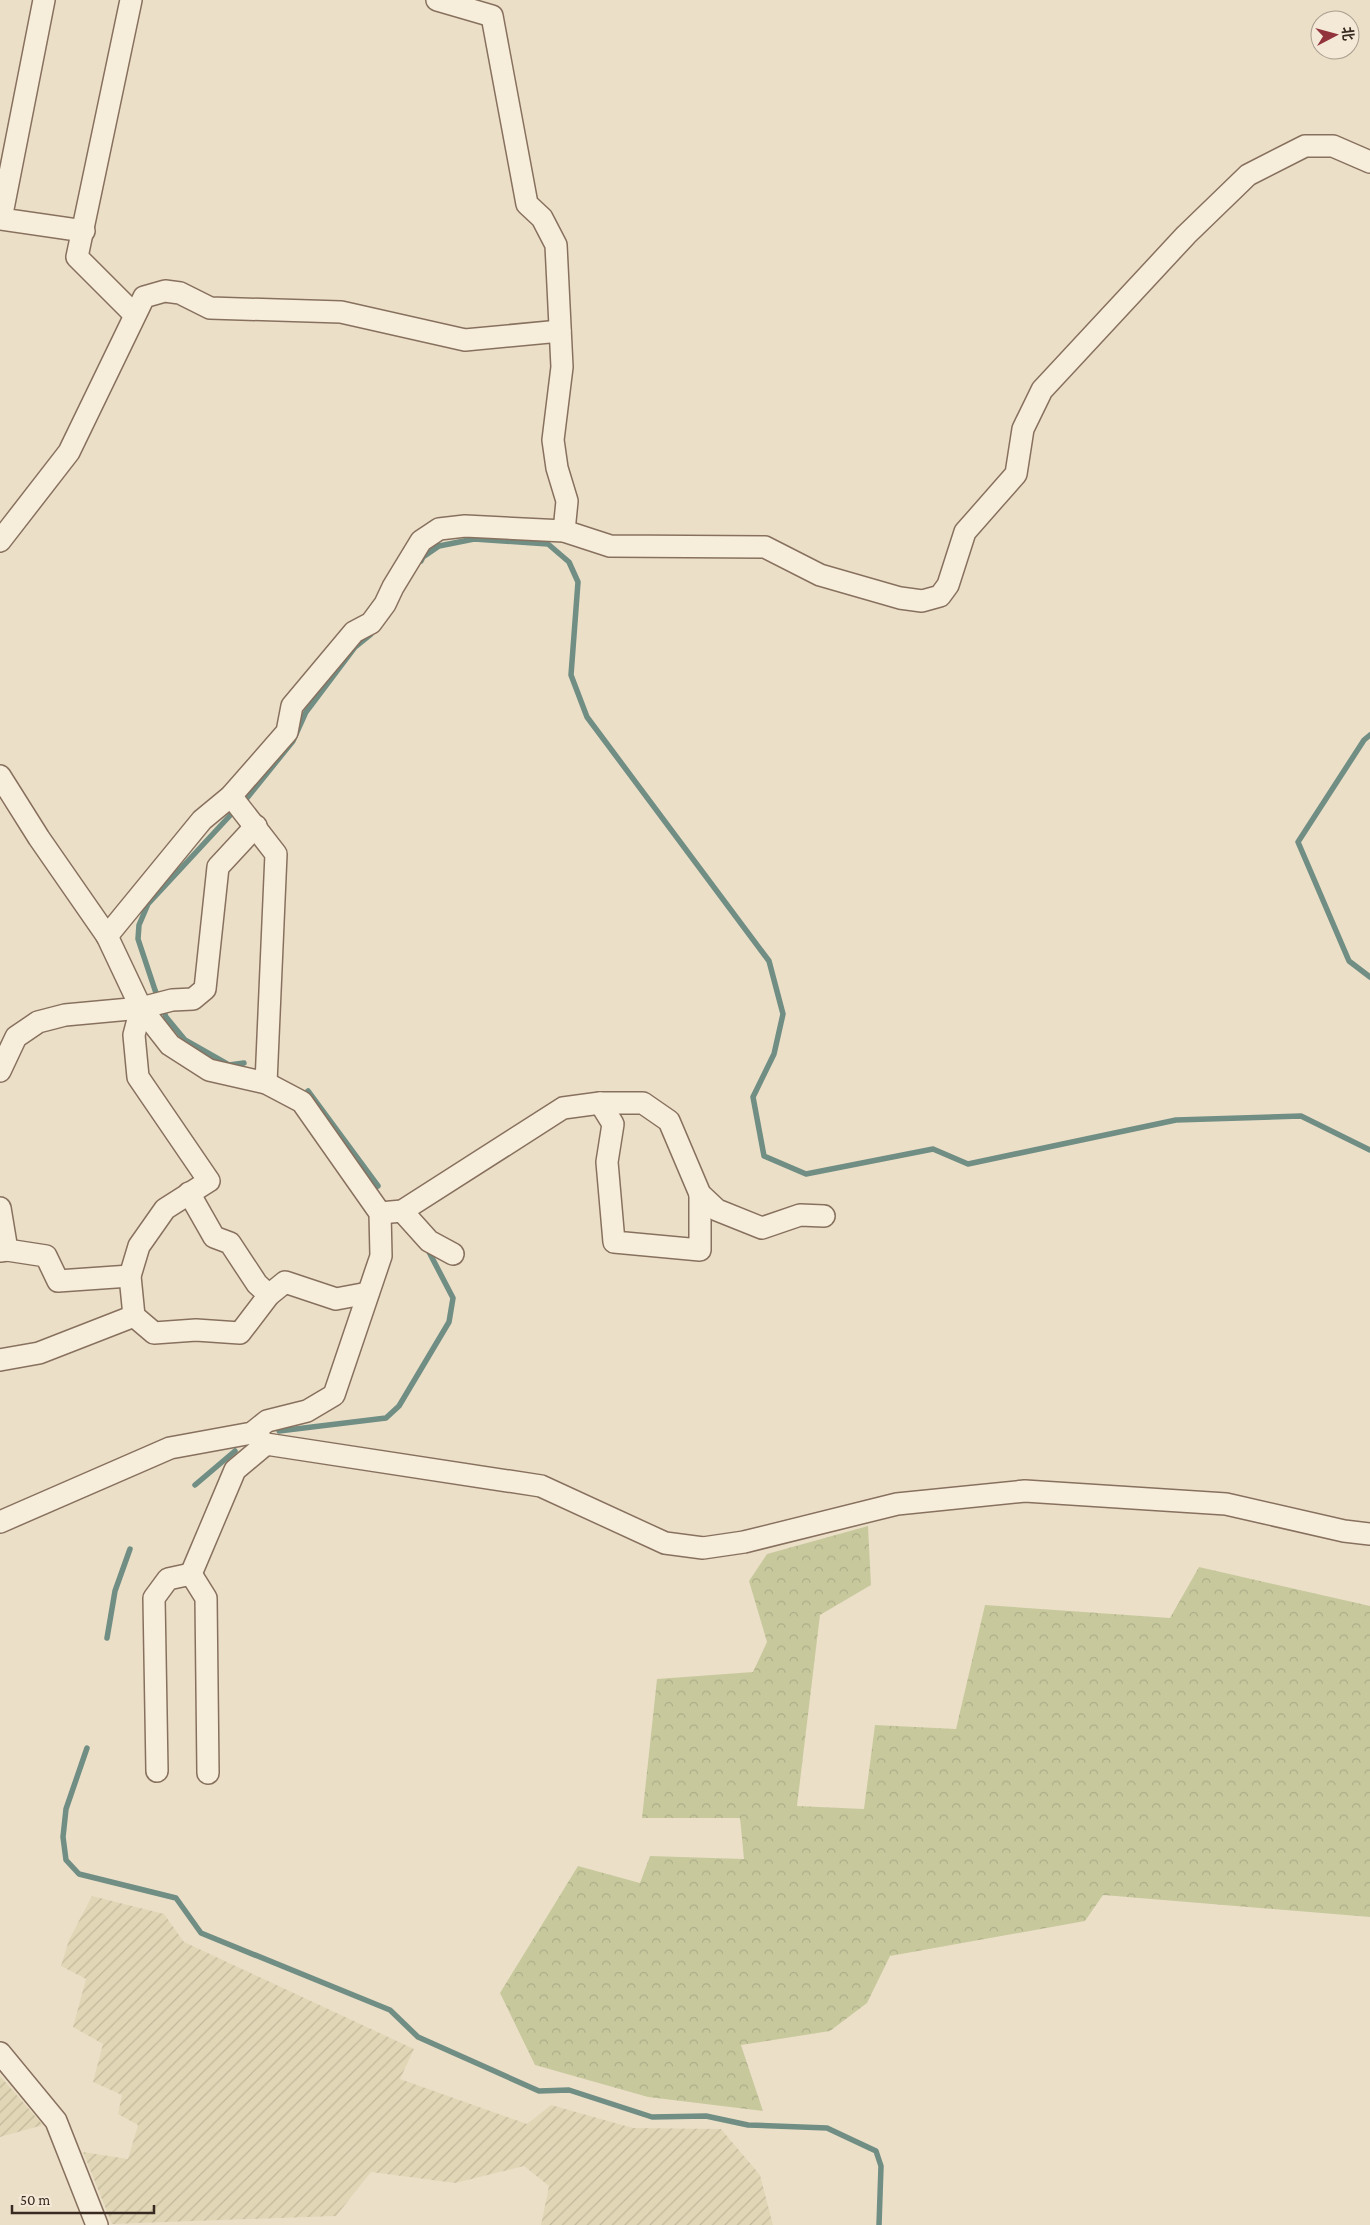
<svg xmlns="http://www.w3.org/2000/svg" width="1370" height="2225" font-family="'Crimson Pro','Noto Sans SC',serif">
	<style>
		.farmland { fill: url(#farmland-furrows) }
		.forest { fill: url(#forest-crowns) }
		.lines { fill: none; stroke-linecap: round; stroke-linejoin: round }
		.stream { stroke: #708e84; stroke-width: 5.5 }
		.minor-casing { stroke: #87715e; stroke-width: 24 }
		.minor { stroke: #f7eddb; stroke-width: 21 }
	</style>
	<defs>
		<pattern id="farmland-furrows" width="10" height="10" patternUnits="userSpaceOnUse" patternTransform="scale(1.25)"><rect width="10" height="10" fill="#e1d7b6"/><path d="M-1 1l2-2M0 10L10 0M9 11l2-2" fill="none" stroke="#c2b99c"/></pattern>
		<pattern id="forest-crowns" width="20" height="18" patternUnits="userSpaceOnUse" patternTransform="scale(1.25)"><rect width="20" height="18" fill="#c7c99d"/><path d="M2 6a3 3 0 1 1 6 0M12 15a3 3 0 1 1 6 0" fill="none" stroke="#acad87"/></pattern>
	</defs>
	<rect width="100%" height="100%" fill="#ecdfc8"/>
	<g class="farmland">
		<path d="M92 1896 164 1914 184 1942 414 2049 400 2079 527 2124 551 2105 633 2128 721 2129 760 2175 773 2225H541L549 2186 524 2166 455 2183 371 2172 336 2216 112 2224 83 2152 128 2159 138 2125 118 2114 122 2095 93 2082 103 2044 73 2027 86 1979 61 1966 69 1940Z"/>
		<path d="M0 2076 43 2125 0 2137Z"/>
	</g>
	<path class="forest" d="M868 1526 871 1585 820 1615 797 1806 864 1809 875 1725 956 1729 985 1605 1170 1618 1199 1567 1370 1606V1917L1103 1895 1085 1921 890 1956 867 2003 830 2031 741 2045 763 2111 648 2097 535 2065 500 1993 578 1866 640 1883 650 1856 744 1859 740 1818H642L657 1679 753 1672 767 1642 749 1581 767 1554Z"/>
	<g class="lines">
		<g class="stream">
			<path d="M421 561 423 557 439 546 474 539 548 544 569 562 578 582 571 675 587 717 769 961 783 1014 774 1054 753 1097 764 1156 806 1174 933 1149 968 1164 1176 1120 1301 1116 1370 1150"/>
			<path d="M1370 735 1364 740 1298 842 1349 961 1370 977"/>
			<path d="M243 803 293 741 306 712 355 647 371 634"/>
			<path d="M236 809 148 904 139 925 138 939 155 990 166 1017 185 1040 229 1065 244 1063"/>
			<path d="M308 1091 378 1186"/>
			<path d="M279 1431 386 1418 399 1406 449 1322 453 1298 428 1250"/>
			<path d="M195 1485 235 1451"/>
			<path d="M107 1638 115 1591 130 1549"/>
			<path d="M87 1748 66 1809 63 1837 66 1860 79 1874 176 1898 201 1933 390 2010 418 2037 539 2091 569 2090 652 2117 706 2116 748 2125 827 2128 876 2151 881 2166 879 2225"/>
		</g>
		<g class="minor-casing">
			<g id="minor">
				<path d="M44 0 1 219 84 231"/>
				<path d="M131 0 77 257 134 314"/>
				<path d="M437 0 492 16 527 204 542 218 556 245 562 367 553 440 557 468 567 501 564 531"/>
				<path d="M0 541 69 452 144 297 165 291 180 293 210 308 341 312 465 340 560 331"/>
				<path d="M0 776 39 838 107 936 141 1008 170 1045 209 1070 266 1083 302 1102 380 1213 381 1256 334 1395 307 1411 267 1421 252 1433 170 1448 0 1522"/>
				<path d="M231 796 276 854 266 1083"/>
				<path d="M107 936 202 820 231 796 287 732 292 706 354 632 371 623 385 604 393 587 421 541 439 529 465 526 564 531 610 546 765 547 820 575 900 598 922 601 940 596 948 585 965 532 1016 474 1023 429 1042 390 1186 235 1248 175 1305 146H1333L1370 162"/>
				<path d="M141 1008 134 1035 138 1077 209 1181 165 1209 139 1246 130 1276 134 1316 154 1333 196 1330 240 1333 269 1295 285 1282 336 1299 368 1293"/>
				<path d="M0 1071 16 1037 38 1022 65 1015 141 1008 172 1000 193 999 205 989 218 867 256 826"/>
				<path d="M600 1103 613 1124 607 1162 614 1242 700 1250V1194"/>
				<path d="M189 1193 214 1237 230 1243 257 1284 269 1295"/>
				<path d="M0 1208 7 1250 0 1251"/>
				<path d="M402 1211 429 1241 453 1254"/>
				<path d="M380 1213 402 1211 563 1108 600 1103H643L669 1121 700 1194 717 1210 762 1228 800 1215 824 1216"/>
				<path d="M7 1250 46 1256 58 1281 130 1276"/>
				<path d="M0 1360 39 1353 134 1316"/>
				<path d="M252 1433 266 1444 541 1486 665 1543 703 1548 744 1542 897 1504 1025 1491 1226 1504 1344 1531 1370 1534"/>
				<path d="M191 1574 235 1470 266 1444"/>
				<path d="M157 1771 154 1598 168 1579 191 1574 206 1598 208 1773"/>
				<path d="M0 2053 56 2121 97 2225"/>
			</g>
		</g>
		<use href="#minor" class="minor"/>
	</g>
	<g transform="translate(1335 35) rotate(84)"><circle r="24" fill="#f4e9d7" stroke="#a99d8e"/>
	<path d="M0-4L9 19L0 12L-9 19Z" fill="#92323a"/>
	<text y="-8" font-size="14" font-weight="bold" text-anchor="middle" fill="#382a21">北</text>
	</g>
	<path d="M12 2205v8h142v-8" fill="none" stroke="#382a21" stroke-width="2.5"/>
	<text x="20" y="2205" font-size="15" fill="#382a21" stroke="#f4e9d7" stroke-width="4" paint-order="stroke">50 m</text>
</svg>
